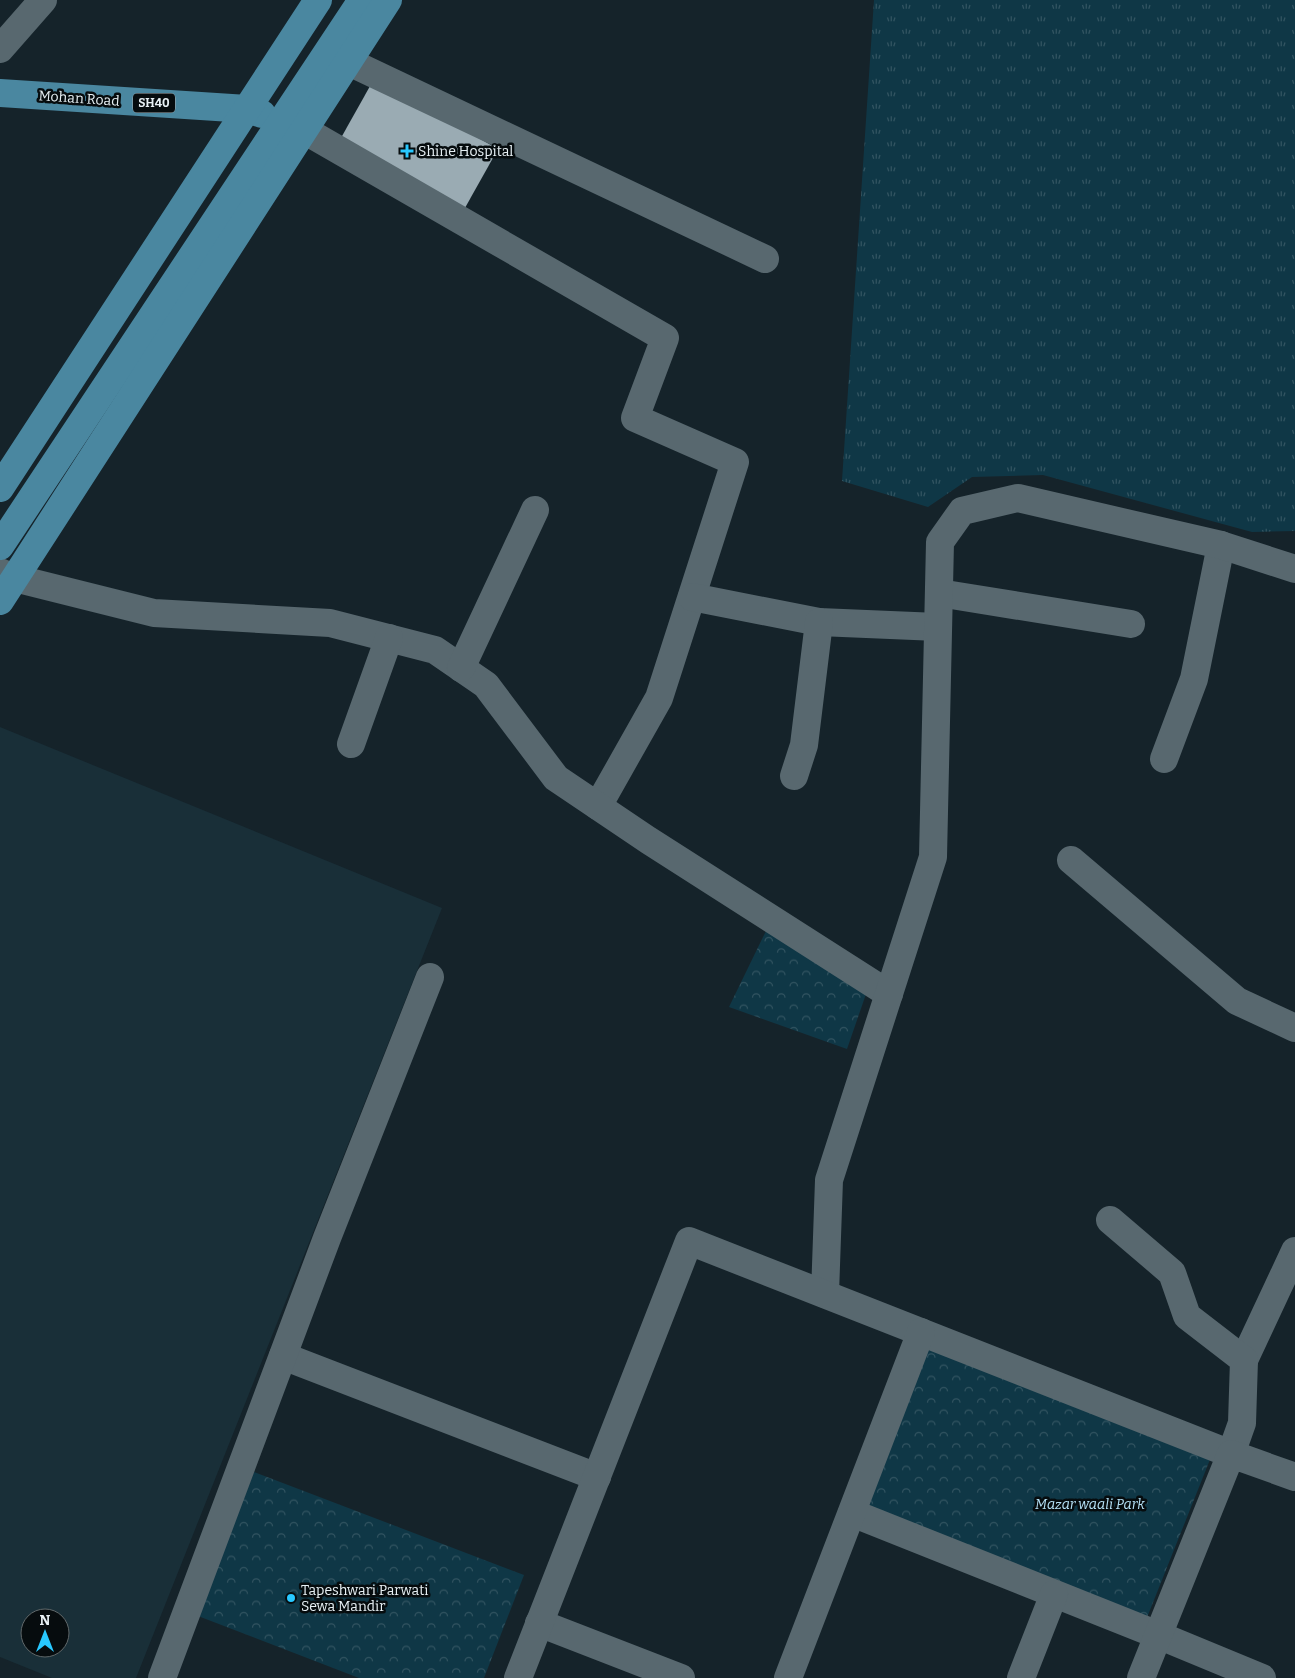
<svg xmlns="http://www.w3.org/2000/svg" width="1295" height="1678" font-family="Bitter,serif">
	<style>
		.built { fill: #192f38; fill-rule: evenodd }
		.grass { fill: url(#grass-tufts) }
		.park { fill: url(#park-crowns) }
		.building { fill: #9aabb3 }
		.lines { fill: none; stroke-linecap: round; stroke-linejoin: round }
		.minor { stroke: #58686f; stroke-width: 28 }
		.major { stroke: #4a87a0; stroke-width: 28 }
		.poi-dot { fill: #28c8ff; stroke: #060c0e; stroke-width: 2 }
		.labels { text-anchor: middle; stroke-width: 5; stroke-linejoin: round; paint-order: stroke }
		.shield { fill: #060c0e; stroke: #a4acb0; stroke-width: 1 }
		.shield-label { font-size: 12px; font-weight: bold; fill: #e8f1f5 }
		.street-label { font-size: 14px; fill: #e8f1f5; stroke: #060c0e }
		.poi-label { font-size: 14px; fill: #e8f1f5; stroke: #060c0e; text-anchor: start }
		.park-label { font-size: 14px; font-style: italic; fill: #b5e1f6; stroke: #060c0e }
	</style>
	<defs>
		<pattern id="grass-tufts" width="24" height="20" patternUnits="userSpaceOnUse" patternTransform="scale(1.25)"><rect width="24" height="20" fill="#0f3746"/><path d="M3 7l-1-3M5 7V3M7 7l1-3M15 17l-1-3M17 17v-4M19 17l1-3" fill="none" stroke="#325461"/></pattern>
		<pattern id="park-crowns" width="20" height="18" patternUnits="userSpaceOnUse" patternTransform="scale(1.25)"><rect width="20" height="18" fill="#0f3746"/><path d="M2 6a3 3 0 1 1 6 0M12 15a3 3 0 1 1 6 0" fill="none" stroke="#325461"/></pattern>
	</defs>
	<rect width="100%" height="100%" fill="#15232a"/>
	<path class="built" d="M0 727 442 908 136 1678H52L0 1657ZM30 1618H60V1648H30Z"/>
	<path class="grass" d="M874 0H1295V531L1252 532 1043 475 972 477 928 507 842 481Z"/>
	<g class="park">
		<path d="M766 931 866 994 847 1049 729 1007Z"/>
		<path d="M927 1345 1211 1457 1146 1620 862 1508Z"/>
		<path d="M254 1472 524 1575 484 1678H359L198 1616Z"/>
	</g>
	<path class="building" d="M374 79 498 149 461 215 337 145Z"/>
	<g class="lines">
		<g class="minor">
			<path d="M0 49 43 0"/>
			<path d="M347 61 765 259"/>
			<path d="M304 130 665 338 635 418 735 462 659 698 598 806"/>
			<path d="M0 572 14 578 154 613 330 623 435 650 486 685 556 778 648 840 889 994"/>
			<path d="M939 593 1131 624"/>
			<path d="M692 597 819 622 938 627"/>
			<path d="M461 668 535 510"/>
			<path d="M351 744 389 638"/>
			<path d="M1164 759 1194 679 1221 545"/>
			<path d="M794 776 804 745 819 622"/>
			<path d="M1071 860 1237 1001 1295 1028"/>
			<path d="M825 1294 829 1180 933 857 940 542 962 511 1018 498 1221 545 1295 569"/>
			<path d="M283 1356 597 1477"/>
			<path d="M1244 1360 1295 1251"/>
			<path d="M852 1513 1158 1635 1262 1678"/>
			<path d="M539 1623 681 1678"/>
			<path d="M162 1678 327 1238 430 977"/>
			<path d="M518 1678 689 1241 1231 1454 1242 1423 1244 1360 1187 1316 1172 1273 1110 1220"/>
			<path d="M788 1678 921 1332"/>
			<path d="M1021 1678 1054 1594"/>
			<path d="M1141 1678 1231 1454 1295 1477"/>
		</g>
		<g class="major">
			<path d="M0 93 247 109 262 114"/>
			<path d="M0 488 318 0"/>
			<path d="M0 546 362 0"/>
			<path d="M0 601 388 0"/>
		</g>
	</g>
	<g class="poi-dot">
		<path d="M404.5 143.5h5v5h5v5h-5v5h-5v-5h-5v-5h5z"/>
		<circle cx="291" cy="1598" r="5"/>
	</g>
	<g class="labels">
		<rect class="shield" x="133" y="93.5" width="42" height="19" rx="4"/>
		<g class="shield-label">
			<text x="154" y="107">SH40</text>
		</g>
		<g class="street-label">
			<text transform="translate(79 98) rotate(4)" y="5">Mohan Road</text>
		</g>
		<g class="poi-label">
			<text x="418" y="156">Shine Hospital</text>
			<text x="301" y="1595">Tapeshwari Parwati<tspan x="301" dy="16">Sewa Mandir</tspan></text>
		</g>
		<g class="park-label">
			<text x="1090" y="1509">Mazar waali Park</text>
		</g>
	</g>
	<g transform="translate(45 1633)"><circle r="24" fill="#060c0e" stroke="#60686a"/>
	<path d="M0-4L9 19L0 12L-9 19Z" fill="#28c8ff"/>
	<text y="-8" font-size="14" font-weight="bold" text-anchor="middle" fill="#e8f1f5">N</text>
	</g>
</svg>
